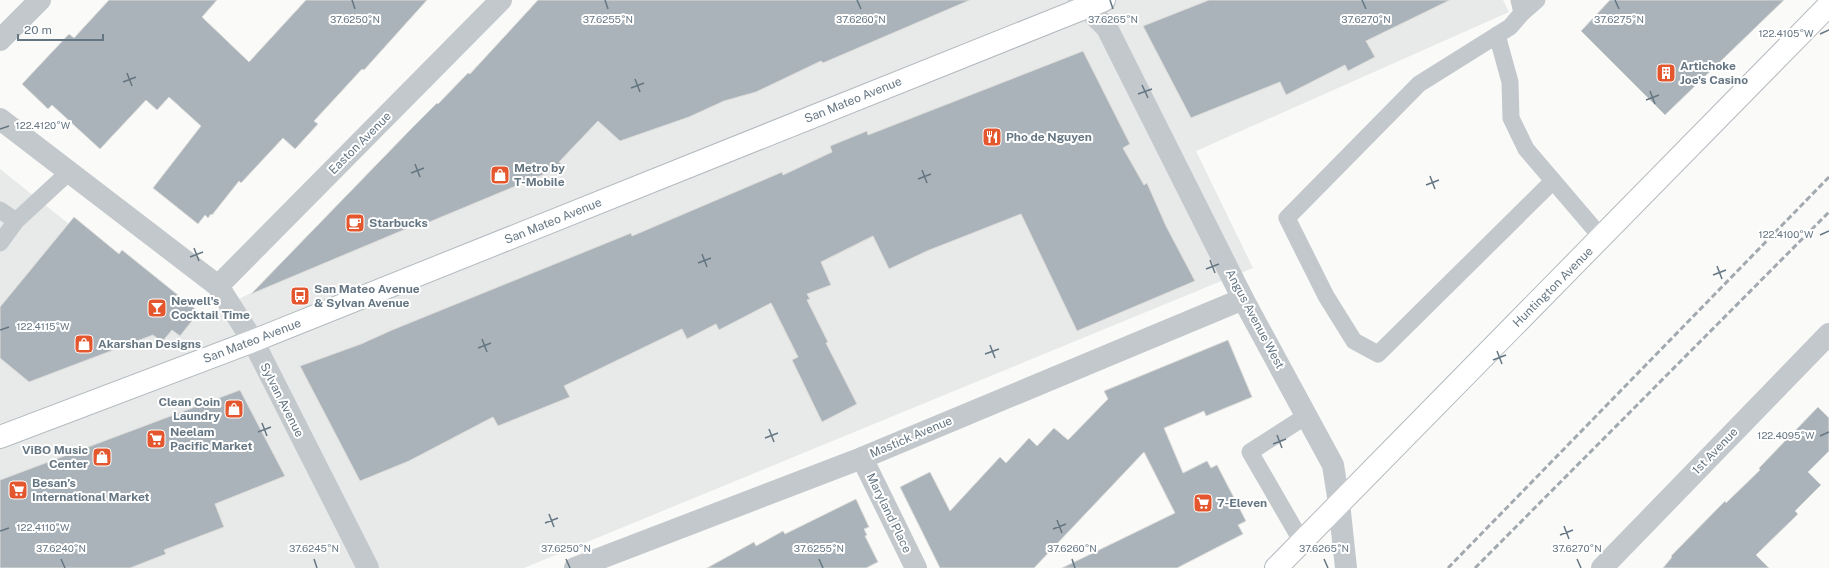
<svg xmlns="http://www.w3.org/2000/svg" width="1829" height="568" font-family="'Public Sans',sans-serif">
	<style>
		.built { fill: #e8e9e9 }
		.building { fill: #aab3b9; stroke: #dcdcda }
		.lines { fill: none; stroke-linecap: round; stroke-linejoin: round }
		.secondary-casing { stroke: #b3babf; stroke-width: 24 }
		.lane { stroke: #c3c8cc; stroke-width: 17 }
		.street { stroke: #c3c8cc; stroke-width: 22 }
		.secondary { stroke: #fff; stroke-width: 22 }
		.rail { stroke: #a2aab0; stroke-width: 3; stroke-dasharray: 6 3; stroke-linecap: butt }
		.ticks { fill: none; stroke: #657683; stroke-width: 1.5 }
		.labels { text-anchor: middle; stroke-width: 4; stroke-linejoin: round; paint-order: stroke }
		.poi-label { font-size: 12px; font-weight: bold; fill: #657683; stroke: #fff; text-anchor: start }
		.street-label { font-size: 12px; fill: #657683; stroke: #fff }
		.ticks-label { font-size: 10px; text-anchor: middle; fill: #657683; stroke: #fff; stroke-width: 4; stroke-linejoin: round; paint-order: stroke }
	</style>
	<rect width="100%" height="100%" fill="#fafaf8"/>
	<path class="built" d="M540 0H1503L1509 12 1196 151 1253 268 524 568H0V169L192 322 265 286Z"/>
	<g class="building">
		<path d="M109 0H217L202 17 249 62 306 0H427L364 70 362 69 314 121 318 124 295 149 283 138 241 183 239 181 212 215 211 214 208 218 205 215 198 224 153 188 201 126 169 97 157 110 146 100 100 149 52 105 48 109 22 84 69 34 74 38Z"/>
		<path d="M538 0H970L823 63 821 61 756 92 724 101 689 117 620 141 598 121 559 162 564 166 415 228 413 226 251 294 412 128 437 103 438 104 468 73 470 74Z"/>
		<path d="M1209 0H1450L1366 41 1375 57 1348 71 1345 65 1286 95 1280 82 1191 118 1143 26Z"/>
		<path d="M1610 0H1784L1665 115 1581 31Z"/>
		<path d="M1083 51 1130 144 1123 148 1144 185 1147 183 1166 226 1195 281 1077 331 1021 214 927 251 889 269 873 236 821 262 831 285 807 294 810 299 807 300 828 342 826 343 857 404 822 422 792 360 798 357 771 303 719 330 716 324 687 339 682 329 564 386 570 397 498 426 493 417 409 461 360 481 300 366 361 344 392 330 631 233 632 236 782 172 783 175 832 152 830 146 867 131 868 135Z"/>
		<path d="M74 217 119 254 122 250 199 312 180 336 172 330 162 342 153 335 29 382 0 358V307Z"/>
		<path d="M1228 340 1252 397 1206 416 1204 411 1164 428 1183 473 1207 461 1211 468 1217 465 1246 521 1238 525 1243 534 1177 568H1062L1175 513 1144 452 1034 568H940L900 487 930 472 950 511 1000 457 1006 463 1029 438 1037 446 1054 428 1068 440 1108 399 1104 391Z"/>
		<path d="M240 390 285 476 215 504 224 527 164 550 166 554 130 568H0V480Z"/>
		<path d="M1818 407 1829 418V451L1808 472 1821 485 1795 511 1798 514 1756 555 1769 568H1663L1672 557 1671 556 1725 501 1726 503 1760 470 1759 468Z"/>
		<path d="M856 499 869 527 864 529 867 535 865 536 878 562 866 568H707L754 542 756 546 783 531 785 534Z"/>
	</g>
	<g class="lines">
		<g class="secondary-casing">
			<g id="secondary">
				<path d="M0 437 253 341 1104 0"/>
				<path d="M1276 568 1829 5"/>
			</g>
		</g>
		<g class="lane">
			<path d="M1519 0 1522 13 1510 27 1419 84 1287 218 1326 296 1354 341 1378 354 1553 181"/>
			<path d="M1522 13 1537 0"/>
			<path d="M1497 35 1510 82 1511 118 1526 149 1602 238"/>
			<path d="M0 210 16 221"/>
			<path d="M0 243 16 221 69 172"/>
			<path d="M1302 542 1250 452 1306 416"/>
		</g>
		<g class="street">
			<path d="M1079 0 1107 28 1243 299 1333 465 1339 503 1346 568"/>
			<path d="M0 40 40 0"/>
			<path d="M0 119 218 286 253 341 368 568"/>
			<path d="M218 286 501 0"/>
			<path d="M862 458 916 568"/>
			<path d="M575 568 862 458 1243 299"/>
			<path d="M1602 568 1829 334"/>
		</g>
		<use href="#secondary" class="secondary"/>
		<g class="rail">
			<path d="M1448 568 1829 177"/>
			<path d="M1475 568 1829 212"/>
		</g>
	</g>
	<path class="ticks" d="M352 0 355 9M605 0 608 9M857 0 861 9M1110 0 1113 9M1362 0 1366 9M1615 0 1619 9M1820 34 1829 30M127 73 132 86M635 79 640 92M123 82 136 77M1142 85 1148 98M631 88 644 83M1650 91 1655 104M1138 94 1152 89M1646 100 1659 95M0 129 9 126M415 164 420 177M922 170 927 183M411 173 424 168M1430 176 1435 189M918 179 931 174M1426 185 1439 180M1820 235 1829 231M194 248 199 261M702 254 707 267M190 257 203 252M1210 260 1215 273M698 263 711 258M1717 266 1722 279M1206 269 1219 264M1713 275 1726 270M0 330 9 327M482 339 487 352M990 345 995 358M478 348 491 343M1497 351 1502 364M985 354 999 349M1493 360 1506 355M262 423 267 436M769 429 774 442M258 432 271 427M1277 435 1282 448M1820 436 1829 432M765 438 778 433M1273 444 1286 439M549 514 554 527M1057 520 1062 533M545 523 558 518M1564 526 1569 539M1053 529 1066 524M0 531 9 528M1560 535 1573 530M61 559 65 568M314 559 317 568M566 559 570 568M819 559 823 568M1072 559 1075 568M1324 559 1328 568M1577 559 1581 568"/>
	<defs>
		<g id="building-square" transform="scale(1)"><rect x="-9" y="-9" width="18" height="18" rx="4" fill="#e4572e" stroke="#fff"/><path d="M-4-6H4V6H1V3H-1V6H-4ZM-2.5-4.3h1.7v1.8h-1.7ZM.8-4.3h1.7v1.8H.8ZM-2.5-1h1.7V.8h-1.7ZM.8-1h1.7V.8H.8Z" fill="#fff"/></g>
		<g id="restaurant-square" transform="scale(1)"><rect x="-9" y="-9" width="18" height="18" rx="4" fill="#e4572e" stroke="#fff"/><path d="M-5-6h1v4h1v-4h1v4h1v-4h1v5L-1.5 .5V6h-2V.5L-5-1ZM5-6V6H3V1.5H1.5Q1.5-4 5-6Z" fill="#fff"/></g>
		<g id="shop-square" transform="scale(1)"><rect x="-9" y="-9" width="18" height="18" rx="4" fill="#e4572e" stroke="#fff"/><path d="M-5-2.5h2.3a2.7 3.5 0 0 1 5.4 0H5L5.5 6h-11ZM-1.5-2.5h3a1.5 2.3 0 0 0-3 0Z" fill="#fff"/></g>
		<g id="cafe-square" transform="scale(1)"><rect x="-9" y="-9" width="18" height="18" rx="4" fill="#e4572e" stroke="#fff"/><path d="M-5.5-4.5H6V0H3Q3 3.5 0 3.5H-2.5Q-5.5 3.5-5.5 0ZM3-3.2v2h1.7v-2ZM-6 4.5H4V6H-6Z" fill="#fff"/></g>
		<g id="bus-square" transform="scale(1)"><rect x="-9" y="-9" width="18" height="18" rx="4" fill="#e4572e" stroke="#fff"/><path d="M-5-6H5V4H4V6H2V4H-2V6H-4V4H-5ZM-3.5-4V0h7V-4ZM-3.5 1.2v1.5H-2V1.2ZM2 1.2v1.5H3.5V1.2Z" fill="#fff"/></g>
		<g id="bar-square" transform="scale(1)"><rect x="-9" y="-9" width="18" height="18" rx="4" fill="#e4572e" stroke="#fff"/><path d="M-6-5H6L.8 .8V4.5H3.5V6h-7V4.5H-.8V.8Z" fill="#fff"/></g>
		<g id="supermarket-square" transform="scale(1)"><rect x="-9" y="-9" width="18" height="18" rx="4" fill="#e4572e" stroke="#fff"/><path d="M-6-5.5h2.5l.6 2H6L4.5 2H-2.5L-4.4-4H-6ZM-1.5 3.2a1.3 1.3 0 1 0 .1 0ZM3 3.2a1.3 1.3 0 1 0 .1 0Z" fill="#fff"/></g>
	</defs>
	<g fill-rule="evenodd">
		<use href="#building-square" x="1666" y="73"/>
		<use href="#restaurant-square" x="992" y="137"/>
		<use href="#shop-square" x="500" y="175"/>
		<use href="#cafe-square" x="355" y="223"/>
		<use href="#bus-square" x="300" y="296"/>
		<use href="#bar-square" x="157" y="308"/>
		<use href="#shop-square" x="84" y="344"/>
		<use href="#shop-square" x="234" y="409"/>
		<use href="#supermarket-square" x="156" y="439"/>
		<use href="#shop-square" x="102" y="457"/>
		<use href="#supermarket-square" x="18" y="490"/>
		<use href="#supermarket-square" x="1203" y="503"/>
	</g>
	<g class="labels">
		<g class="poi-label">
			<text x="1680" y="70">Artichoke<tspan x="1680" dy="14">Joe's Casino</tspan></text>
			<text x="1006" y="141">Pho de Nguyen</text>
			<text x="514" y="172">Metro by<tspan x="514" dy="14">T-Mobile</tspan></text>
			<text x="369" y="227">Starbucks</text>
			<text x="314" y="293">San Mateo Avenue<tspan x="314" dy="14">&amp; Sylvan Avenue</tspan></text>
			<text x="171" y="305">Newell's<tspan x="171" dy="14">Cocktail Time</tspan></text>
			<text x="98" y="348">Akarshan Designs</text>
			<text x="220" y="406" text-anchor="end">Clean Coin<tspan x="220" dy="14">Laundry</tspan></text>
			<text x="170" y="436">Neelam<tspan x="170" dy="14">Pacific Market</tspan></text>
			<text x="88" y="454" text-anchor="end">ViBO Music<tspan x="88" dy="14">Center</tspan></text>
			<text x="32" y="487">Besan’s<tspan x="32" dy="14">International Market</tspan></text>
			<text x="1217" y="507">7-Eleven</text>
		</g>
		<g class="street-label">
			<text transform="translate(853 100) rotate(-22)" y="4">San Mateo Avenue</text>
			<text transform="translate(360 143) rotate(-45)" y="4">Easton Avenue</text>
			<text transform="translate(553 221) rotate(-22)" y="4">San Mateo Avenue</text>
			<text transform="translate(1553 287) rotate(-45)" y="4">Huntington Avenue</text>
			<text transform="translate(1255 319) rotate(62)" y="4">Angus Avenue West</text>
			<text transform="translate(252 341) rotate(-21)" y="4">San Mateo Avenue</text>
			<text transform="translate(282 400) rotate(63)" y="4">Sylvan Avenue</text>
			<text transform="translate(911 437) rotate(-23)" y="4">Mastick Avenue</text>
			<text transform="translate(1715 451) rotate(-46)" y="4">1st Avenue</text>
			<text transform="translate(889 513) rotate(64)" y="4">Maryland Place</text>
		</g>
	</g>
	<g class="ticks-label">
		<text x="355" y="23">37.6250°N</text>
		<text x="608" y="23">37.6255°N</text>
		<text x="861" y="23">37.6260°N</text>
		<text x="1113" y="23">37.6265°N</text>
		<text x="1366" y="23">37.6270°N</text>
		<text x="1619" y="23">37.6275°N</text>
		<text x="1786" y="37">122.4105°W</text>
		<text x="43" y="129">122.4120°W</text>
		<text x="1786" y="238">122.4100°W</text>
		<text x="43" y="330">122.4115°W</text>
		<text x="1786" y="439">122.4095°W</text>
		<text x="43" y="531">122.4110°W</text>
		<text x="61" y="552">37.6240°N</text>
		<text x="314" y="552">37.6245°N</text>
		<text x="566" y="552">37.6250°N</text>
		<text x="819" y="552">37.6255°N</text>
		<text x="1072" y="552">37.6260°N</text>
		<text x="1324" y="552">37.6265°N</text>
		<text x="1577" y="552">37.6270°N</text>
	</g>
	<path d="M18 34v6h85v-6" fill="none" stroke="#657683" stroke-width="2"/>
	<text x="24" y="34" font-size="12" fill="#657683" stroke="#ffffff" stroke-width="3" paint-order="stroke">20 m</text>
</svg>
